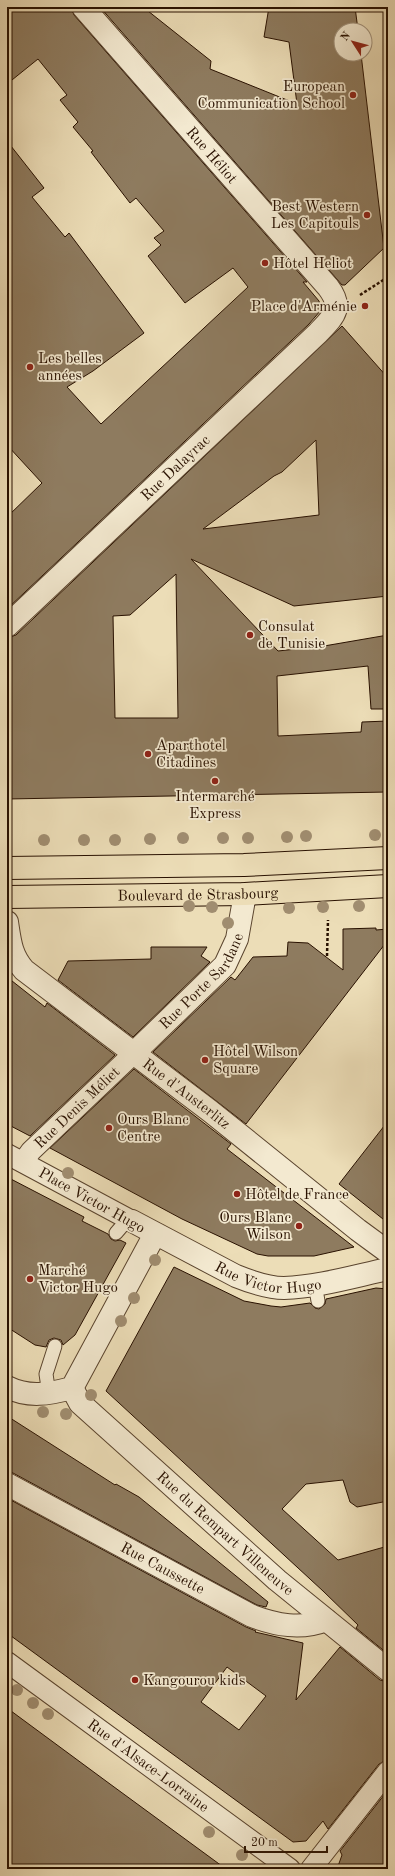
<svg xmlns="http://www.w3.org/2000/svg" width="395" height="1876" font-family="'Old Standard TT',serif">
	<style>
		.building { fill: #8e7b5f; stroke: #291100; fill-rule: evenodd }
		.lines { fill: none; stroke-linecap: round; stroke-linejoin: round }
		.service-casing { stroke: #5a442e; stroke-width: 15 }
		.pedestrian-casing { stroke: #5a442e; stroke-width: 22 }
		.minor-casing { stroke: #5a442e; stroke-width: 24 }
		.primary-casing { stroke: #291100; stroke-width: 24 }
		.path { stroke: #291100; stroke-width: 2.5; stroke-dasharray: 3 2; stroke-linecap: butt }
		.service { stroke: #f3e9d0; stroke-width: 13 }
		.pedestrian { stroke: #f3e9d0; stroke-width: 20 }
		.minor { stroke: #f3e9d0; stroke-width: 22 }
		.primary { stroke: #ecddb7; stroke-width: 22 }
		.tree { fill: #a08d70 }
		.poi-dot { fill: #8f2418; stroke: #f3e9d0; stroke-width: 1.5 }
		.labels { text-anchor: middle; stroke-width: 3.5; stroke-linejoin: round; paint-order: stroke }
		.poi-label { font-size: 15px; fill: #291100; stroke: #f3e9d0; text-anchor: start }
		.street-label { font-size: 15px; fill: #291100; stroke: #f3e9d0 }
	</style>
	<rect width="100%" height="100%" fill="#ecddb7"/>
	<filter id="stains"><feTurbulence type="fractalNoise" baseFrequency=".005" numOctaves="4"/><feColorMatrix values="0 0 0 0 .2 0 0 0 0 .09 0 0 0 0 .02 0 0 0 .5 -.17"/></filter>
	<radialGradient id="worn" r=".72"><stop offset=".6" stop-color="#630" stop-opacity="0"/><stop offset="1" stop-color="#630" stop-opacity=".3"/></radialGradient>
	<g class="building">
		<path d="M7 7H71L74 15 307 282H303L319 301 321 310 309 324 7 609V517L42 483 7 445V141L44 188 32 197 65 237 69 233 144 333 93 371 67 387 101 424 248 287 233 268 185 303 148 256 161 245 154 238 164 231 136 198 130 203 91 152 93 151 73 127 78 122 60 100 67 95 38 59 7 84Z"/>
		<path d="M100 7H143L211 61 210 69 297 104 289 42 264 37 269 7H355L358 30H341V54H361L384 248 345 285H342Z"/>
		<path d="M342 326 388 378V596L294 606 191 559 278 651 324 646 388 635V709H371L368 666 277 676 278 736 361 732 362 722 388 721V792L7 799V638L16 635ZM316 440 319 515 203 529 274 476 282 472ZM176 574 178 718H115L113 616 130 615Z"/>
		<path d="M376 928V930L388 929V940L246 1124 153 1052 231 977 235 980 253 957 287 956 288 942 308 943 343 970V929Z"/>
		<path d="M151 947H207L201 956 210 962 133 1037 58 980 68 961 151 959Z"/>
		<path d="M7 977 45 1007 47 1003 115 1055 30 1136 7 1124Z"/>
		<path d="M134 1069 231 1144 227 1149 354 1247 314 1256H268L257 1254 182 1219 50 1148Z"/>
		<path d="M388 1121V1223L339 1184Z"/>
		<path d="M7 1177 84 1217 82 1221 108 1234 111 1239 115 1241 120 1240 126 1243 75 1335 63 1345 61 1340 54 1338 49 1340 46 1347 35 1345 7 1327Z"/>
		<path d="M174 1267 244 1301 271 1306 281 1307 310 1303 315 1308 319 1309 325 1304 326 1299 376 1288 388 1289V1501L357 1507 350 1502 343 1480 306 1484 282 1509 338 1560 388 1546V1654L356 1628 358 1625 323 1591 106 1391Z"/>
		<path d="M7 1416 115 1485 116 1484 139 1497 268 1602 266 1607 257 1605 13 1473 7 1472Z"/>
		<path d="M7 1498 246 1627 256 1631 255 1632 303 1643 296 1700 340 1647 380 1680 388 1682V1760L379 1764 328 1829 323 1821 306 1841 293 1842 7 1633ZM227 1667 266 1696 239 1730 201 1702Z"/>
		<path d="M7 1708 110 1784 226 1869H7Z"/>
		<path d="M388 1790V1869H337L342 1855 340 1851Z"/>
	</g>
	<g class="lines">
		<g class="service-casing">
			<g id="service">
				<path d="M116 1233 122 1226 132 1221"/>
				<path d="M315 1284 318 1301"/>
				<path d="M49 1394 46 1374 55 1346"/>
			</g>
		</g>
		<g class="pedestrian-casing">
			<g id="pedestrian">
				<path d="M7 1154 132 1221"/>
				<path id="s1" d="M23 1162 31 1151 133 1054"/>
				<path id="s2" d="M7 1662 290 1869"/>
				<path d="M311 1869 388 1771"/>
			</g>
		</g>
		<g class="minor-casing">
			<g id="minor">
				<path id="s3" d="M7 626 318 333C334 316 344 308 328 287L83 7"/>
				<path id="s4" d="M7 922C10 942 11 955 24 970L210 1111 358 1230 388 1252"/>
				<path id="s5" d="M133 1054 225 965 237 939 245 894"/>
				<path id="s6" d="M132 1221 236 1276C251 1282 268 1288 284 1288 318 1287 355 1276 388 1269"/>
				<path d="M7 1387C29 1398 49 1394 72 1388L155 1234"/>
				<path id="s7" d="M72 1388 80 1403 277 1580 388 1670"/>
				<path id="s8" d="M7 1484 252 1616C276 1625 301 1630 326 1620"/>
			</g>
		</g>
		<g class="primary-casing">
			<g id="primary">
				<path d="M7 868 244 865 388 858"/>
				<path id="s9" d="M7 897 245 894 388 886"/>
			</g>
		</g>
		<g class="path">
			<path d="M360 295 388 277"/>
			<path d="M327 956 328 920"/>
		</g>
		<use href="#service" class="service"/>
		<use href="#pedestrian" class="pedestrian"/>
		<use href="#minor" class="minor"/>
		<use href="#primary" class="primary"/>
	</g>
	<g class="tree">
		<circle cx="375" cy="835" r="6"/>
		<circle cx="306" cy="836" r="6"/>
		<circle cx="287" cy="837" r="6"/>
		<circle cx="183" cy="838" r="6"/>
		<circle cx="223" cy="838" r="6"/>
		<circle cx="248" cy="838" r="6"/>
		<circle cx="150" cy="839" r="6"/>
		<circle cx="44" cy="840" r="6"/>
		<circle cx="84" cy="840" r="6"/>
		<circle cx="115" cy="840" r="6"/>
		<circle cx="189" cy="906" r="6"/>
		<circle cx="359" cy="906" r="6"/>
		<circle cx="212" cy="907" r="6"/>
		<circle cx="323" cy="907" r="6"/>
		<circle cx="289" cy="908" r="6"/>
		<circle cx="228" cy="923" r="6"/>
		<circle cx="68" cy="1173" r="6"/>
		<circle cx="155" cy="1260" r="6"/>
		<circle cx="134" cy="1298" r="6"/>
		<circle cx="121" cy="1321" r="6"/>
		<circle cx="91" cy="1395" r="6"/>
		<circle cx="43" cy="1412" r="6"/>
		<circle cx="66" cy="1414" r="6"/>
		<circle cx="17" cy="1690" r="6"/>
		<circle cx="33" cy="1703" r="6"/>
		<circle cx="48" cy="1714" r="6"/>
		<circle cx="209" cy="1832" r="6"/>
		<circle cx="242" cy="1855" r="6"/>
	</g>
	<g class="poi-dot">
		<circle cx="353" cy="95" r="4"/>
		<circle cx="367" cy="215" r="4"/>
		<circle cx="265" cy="263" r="4"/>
		<circle cx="365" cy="306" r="4"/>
		<circle cx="30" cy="367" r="4"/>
		<circle cx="250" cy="635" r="4"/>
		<circle cx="148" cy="754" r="4"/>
		<circle cx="215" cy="781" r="4"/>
		<circle cx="205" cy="1060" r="4"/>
		<circle cx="109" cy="1128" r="4"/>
		<circle cx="237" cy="1194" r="4"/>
		<circle cx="299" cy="1226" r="4"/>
		<circle cx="30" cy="1279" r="4"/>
		<circle cx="135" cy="1680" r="4"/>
	</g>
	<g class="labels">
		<g class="poi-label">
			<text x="345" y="91" text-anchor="end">European<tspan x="345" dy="17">Communication School</tspan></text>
			<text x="359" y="211" text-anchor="end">Best Western<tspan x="359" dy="17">Les Capitouls</tspan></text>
			<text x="273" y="268">Hôtel Heliot</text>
			<text x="357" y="311" text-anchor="end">Place d'Arménie</text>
			<text x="38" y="363">Les belles<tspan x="38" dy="17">années</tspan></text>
			<text x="258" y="631">Consulat<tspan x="258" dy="17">de Tunisie</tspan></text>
			<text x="156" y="750">Aparthotel<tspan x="156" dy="17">Citadines</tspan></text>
			<text x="215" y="801" text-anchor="middle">Intermarché<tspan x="215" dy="17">Express</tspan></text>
			<text x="213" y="1056">Hôtel Wilson<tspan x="213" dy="17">Square</tspan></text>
			<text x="117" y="1124">Ours Blanc<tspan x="117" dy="17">Centre</tspan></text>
			<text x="245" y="1199">Hôtel de France</text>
			<text x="291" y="1222" text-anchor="end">Ours Blanc<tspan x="291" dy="17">Wilson</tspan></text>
			<text x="38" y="1275">Marché<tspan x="38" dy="17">Victor Hugo</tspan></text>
			<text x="143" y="1685">Kangourou kids</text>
		</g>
		<g class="street-label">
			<text transform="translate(212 155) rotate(49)" y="5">Rue Héliot</text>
			<text dy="5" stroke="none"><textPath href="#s3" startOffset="231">Rue Dalayrac</textPath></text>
			<text dy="5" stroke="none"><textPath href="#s9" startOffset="191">Boulevard de Strasbourg</textPath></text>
			<text dy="5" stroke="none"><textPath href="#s5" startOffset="101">Rue Porte Sardane</textPath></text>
			<text dy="5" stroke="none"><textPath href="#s4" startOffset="256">Rue d'Austerlitz</textPath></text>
			<text dy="5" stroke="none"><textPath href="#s1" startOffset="77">Rue Denis Méliet</textPath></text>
			<text transform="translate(92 1200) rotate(29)" y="5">Place Victor Hugo</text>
			<text dy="5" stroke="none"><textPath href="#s6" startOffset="150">Rue Victor Hugo</textPath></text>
			<text dy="5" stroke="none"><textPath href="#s7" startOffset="212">Rue du Rempart Villeneuve</textPath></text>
			<text dy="5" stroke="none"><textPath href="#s8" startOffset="177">Rue Caussette</textPath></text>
			<text dy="5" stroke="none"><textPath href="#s2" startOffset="175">Rue d'Alsace-Lorraine</textPath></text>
		</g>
	</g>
	<rect width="395" height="1876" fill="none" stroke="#ecddb7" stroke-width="24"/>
	<rect x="8" y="8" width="379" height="1860" fill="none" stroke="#291100" stroke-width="2"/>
	<rect x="12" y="12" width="371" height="1852" fill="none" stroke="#291100"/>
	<g transform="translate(353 42) rotate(306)"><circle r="19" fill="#f3e9d0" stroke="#a2937d"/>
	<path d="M0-3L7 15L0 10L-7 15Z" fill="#8f2418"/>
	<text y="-6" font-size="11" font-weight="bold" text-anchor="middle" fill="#291100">N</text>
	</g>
	<path d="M245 1846v6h82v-6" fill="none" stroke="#291100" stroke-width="2"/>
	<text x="251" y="1846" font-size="12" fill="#291100" stroke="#f3e9d0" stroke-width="3" paint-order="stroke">20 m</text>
	<rect width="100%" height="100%" filter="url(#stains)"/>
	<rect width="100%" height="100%" fill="url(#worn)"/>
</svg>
